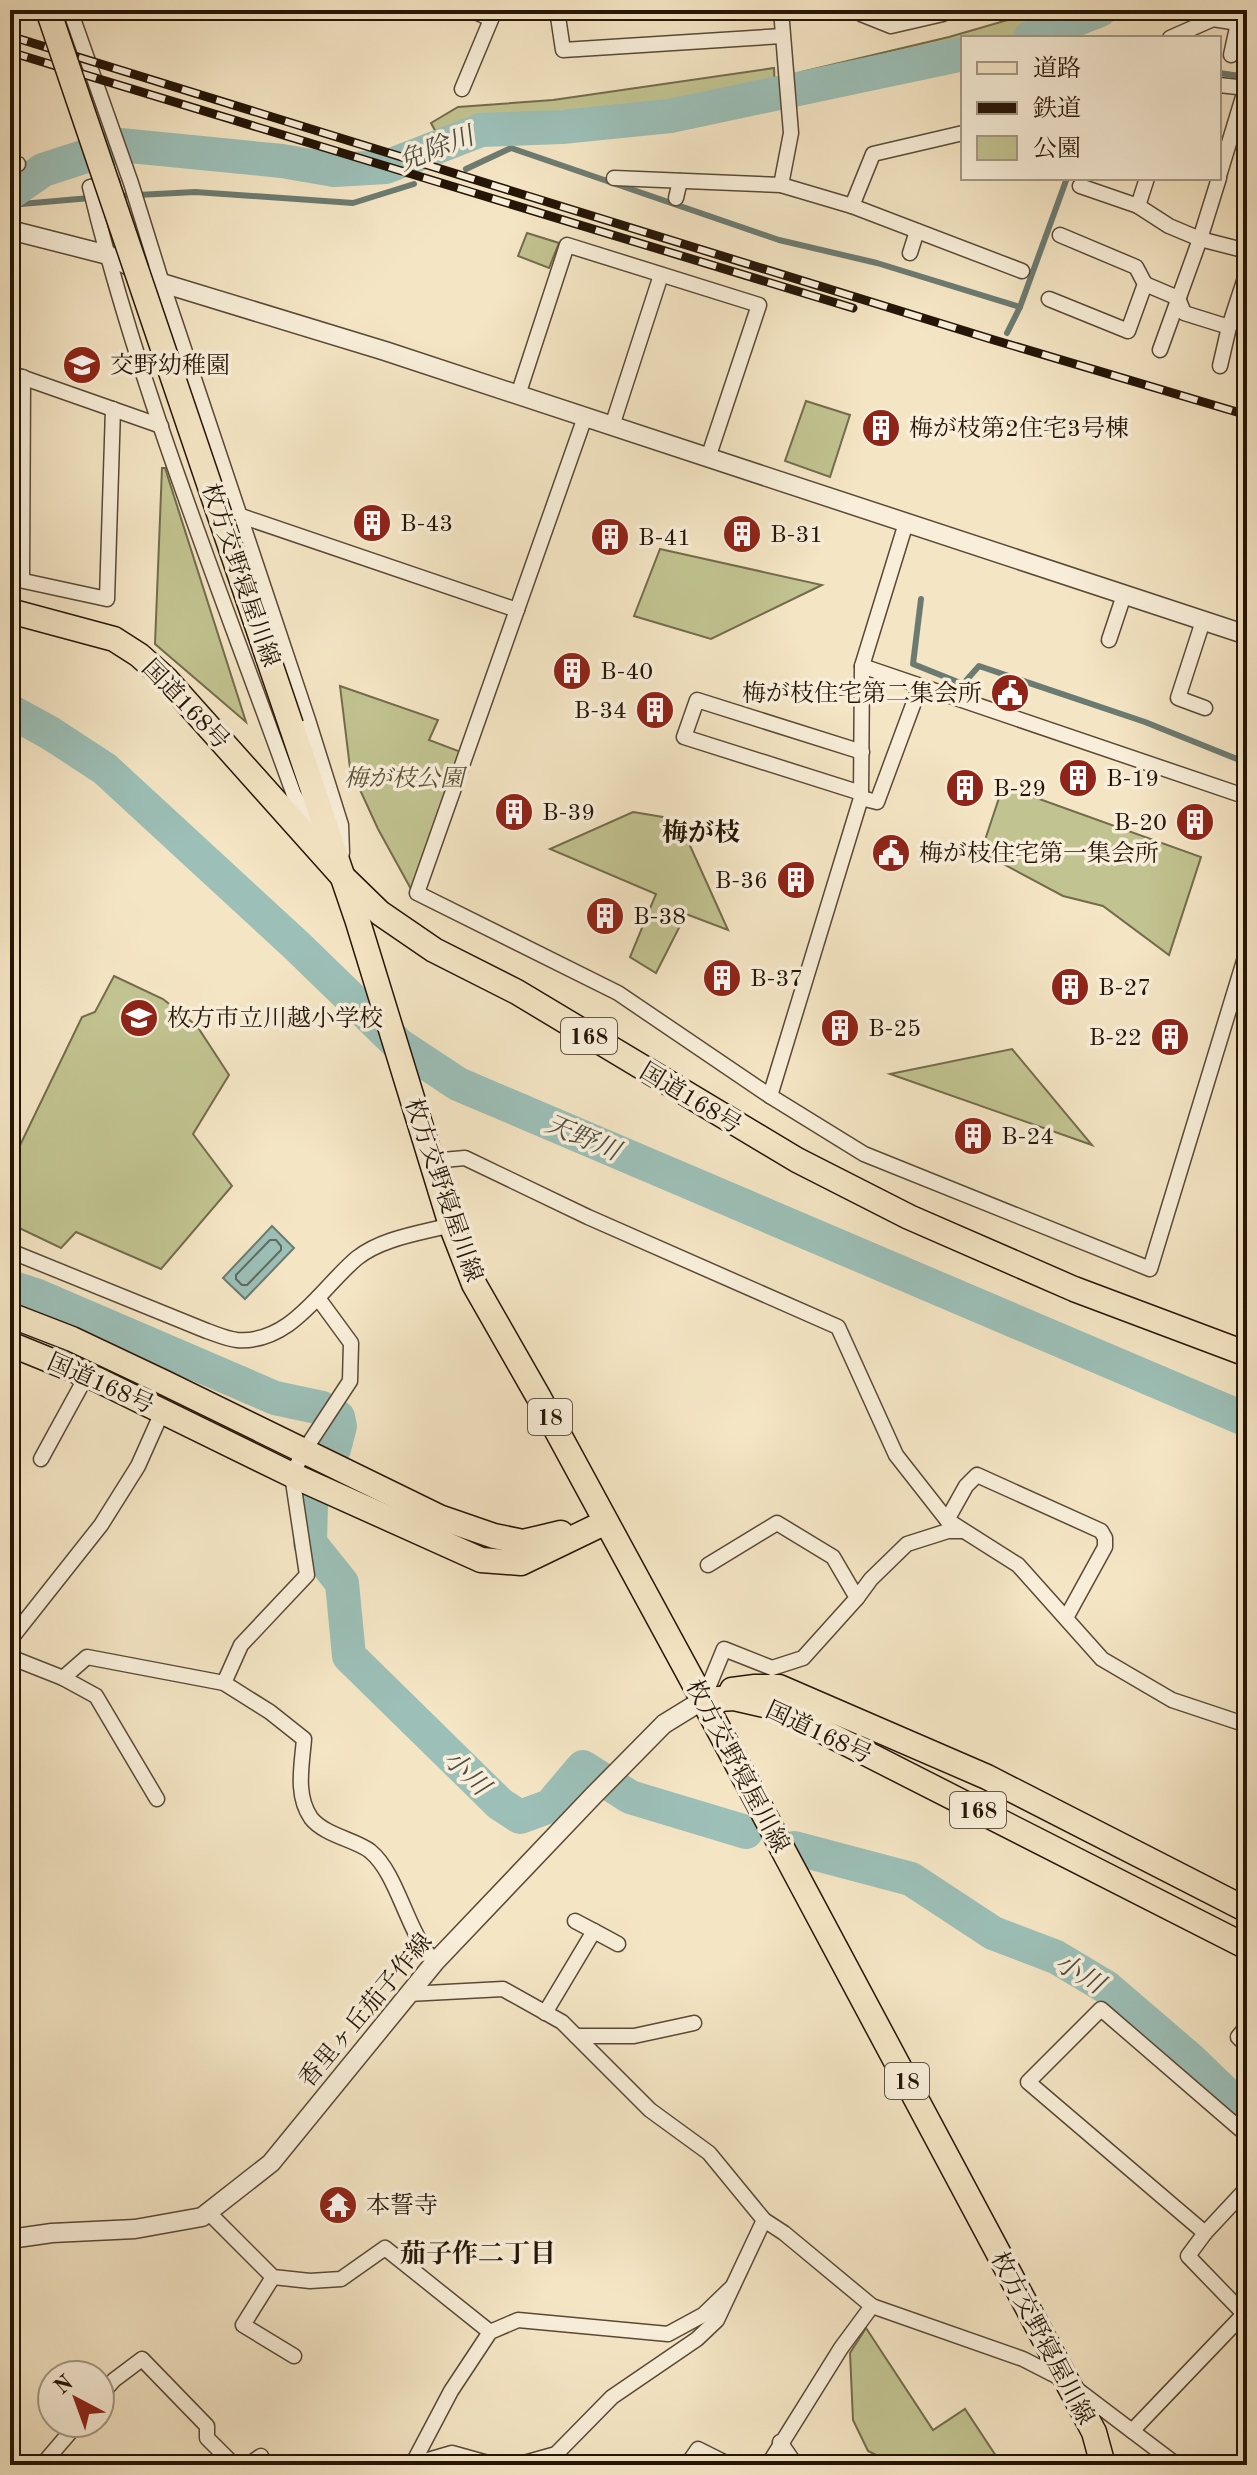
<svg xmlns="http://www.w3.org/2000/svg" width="1257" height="2475" font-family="'Old Standard TT','Noto Serif JP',serif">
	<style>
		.green { fill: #c1c390; stroke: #736c4c; stroke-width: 2 }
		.water { fill: #9cbfb7; stroke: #6c7b71; stroke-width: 2 }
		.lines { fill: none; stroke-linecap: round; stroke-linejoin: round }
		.shore { stroke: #606a5f; stroke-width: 2 }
		.stream { stroke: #6c7b71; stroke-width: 6 }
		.river { stroke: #9cbfb7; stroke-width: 34 }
		.minor-casing { stroke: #594936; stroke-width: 17 }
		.tertiary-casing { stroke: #594936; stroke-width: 21 }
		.primary-casing { stroke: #251507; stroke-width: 27 }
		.trunk-casing { stroke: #251507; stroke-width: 27 }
		.minor { stroke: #f8eed9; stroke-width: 14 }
		.tertiary { stroke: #f8eed9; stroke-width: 18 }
		.primary { stroke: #f4e5c4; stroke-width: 24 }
		.trunk { stroke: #f4e5c4; stroke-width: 24 }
		.rail-casing { stroke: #251507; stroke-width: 9 }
		.rail { stroke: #f8eed9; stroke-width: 6; stroke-dasharray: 18; stroke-linecap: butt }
		.primary-bridge-casing { stroke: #251507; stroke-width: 27; stroke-linecap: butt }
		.primary-bridge { stroke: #f4e5c4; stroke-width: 24 }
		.labels { text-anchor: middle; stroke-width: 7; stroke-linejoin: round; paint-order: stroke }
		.shield { fill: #f8eed9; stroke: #645646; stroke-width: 2 }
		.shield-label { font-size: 22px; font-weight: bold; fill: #251507 }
		.poi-label { font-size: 24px; fill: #251507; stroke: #f8eed9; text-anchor: start }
		.street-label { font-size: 24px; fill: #251507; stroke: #f8eed9 }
		.park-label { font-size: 24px; font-style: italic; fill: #5c5237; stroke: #f8eed9 }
		.water-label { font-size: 26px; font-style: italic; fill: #4f5045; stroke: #f8eed9 }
		.neighbourhood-label { font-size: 26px; font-weight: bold; fill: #251507; stroke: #f8eed9 }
	</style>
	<rect width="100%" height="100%" fill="#f4e5c4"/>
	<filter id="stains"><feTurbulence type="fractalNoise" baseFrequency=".0025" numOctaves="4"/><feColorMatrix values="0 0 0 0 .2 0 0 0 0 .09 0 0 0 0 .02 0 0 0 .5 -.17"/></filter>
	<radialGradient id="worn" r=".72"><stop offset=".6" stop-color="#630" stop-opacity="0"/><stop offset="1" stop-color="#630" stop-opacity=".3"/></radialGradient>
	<g class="green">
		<path d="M1042 10H1068L1071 17 1008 38H963V50L915 63 801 86V72L949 37Z"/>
		<path d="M774 68 775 93 673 112 481 128 442 143 431 123 458 107 553 100Z"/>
		<path d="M527 233 559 243 549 268 518 256Z"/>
		<path d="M806 401 850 415 830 477 785 461Z"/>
		<path d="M162 468H165L246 722 155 644Z"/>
		<path d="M660 549 822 585 711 639 634 616Z"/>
		<path d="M340 686 438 720 429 740 461 752 411 889 378 829 350 768Z"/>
		<path d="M1003 786 1201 857 1169 955 1103 906 1063 896 981 852Z"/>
		<path d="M633 812 663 817 683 830 728 930 686 914 656 973 630 957 656 894 550 849Z"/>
		<path d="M114 976 163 999 197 1026 229 1075 193 1134 232 1186 161 1269 76 1232 61 1248 15 1226 10 1215V1166L82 1017 95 1012Z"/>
		<path d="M1012 1049 1092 1145 890 1074Z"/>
		<path d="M866 2328 933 2430 965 2409 1002 2465H887L884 2459 868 2451 853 2420 850 2353Z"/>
	</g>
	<path class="water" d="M272 1226 294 1248 245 1299 223 1278Z"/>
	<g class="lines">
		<path class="shore" d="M270 1240H276L281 1246V1250L247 1285H242L236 1279V1275Z"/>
		<g class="stream">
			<path d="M1219 73 1247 77"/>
			<path d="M466 169 511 148 779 240 877 263 1020 307"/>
			<path d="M118 196 195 192 353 203 414 184"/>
			<path d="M10 205 90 198"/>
			<path d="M1007 333 1020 307 1067 178"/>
			<path d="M921 599 913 664 963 684 979 666 1145 722 1247 763"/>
		</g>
		<g class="river">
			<path d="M1030 38 1100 10"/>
			<path d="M10 193 43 170 120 145 282 161 334 170 386 167 481 130 562 127 670 116 963 54"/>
			<path d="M10 711 50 733 105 769 296 945 399 1045 458 1084 1247 1420"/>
			<path d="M10 1287 38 1296 275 1398 322 1408"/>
			<path d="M334 1449 340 1426 338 1417"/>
			<path d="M311 1503 310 1543 342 1583 349 1656 500 1804 520 1817 550 1806 583 1767 630 1797 746 1832"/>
			<path d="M794 1848 911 1879 993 1933 1056 1957 1106 1987 1191 2060 1247 2114"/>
		</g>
		<g class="minor-casing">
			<g id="minor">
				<path d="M70 10 131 183 162 283 308 720 341 825 342 853"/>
				<path d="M148 10 159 12 161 10"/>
				<path d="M471 10 491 19"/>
				<path d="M557 10 563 50 782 36"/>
				<path d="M861 14 891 26 943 14 945 10"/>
				<path d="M1170 38 1213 19 1238 23 1244 10"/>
				<path d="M1231 55 1238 23"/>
				<path d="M1219 85 1247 88"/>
				<path d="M462 89 495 10"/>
				<path d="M10 168 18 164"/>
				<path d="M1219 176 1246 87"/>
				<path d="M614 178 781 185 852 206 1022 271"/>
				<path d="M112 182 90 187C140 394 222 594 294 795L321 839"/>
				<path d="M781 185 791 133 781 10"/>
				<path d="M1080 186 1138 206 1169 226 1200 239 1247 251"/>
				<path d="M676 198 680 181"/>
				<path d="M852 206 873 154 963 133"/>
				<path d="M1138 206 1147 178"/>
				<path d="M910 253 917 231"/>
				<path d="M1145 284 1178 298 1184 313 1229 327 1247 272"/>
				<path d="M1049 299 1128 331 1145 284 1136 267 1060 235"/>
				<path d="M1160 350 1200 239 1219 178"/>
				<path d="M1220 366 1229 327"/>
				<path d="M10 373 161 426"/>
				<path d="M518 395 567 245 759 305 708 458"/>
				<path d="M585 417 417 893 618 993 770 1096 864 1154 1150 1269 1247 951"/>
				<path d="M612 426 661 275"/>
				<path d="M241 516 517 610"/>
				<path d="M10 578 107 599 113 409"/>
				<path d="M22 580 23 377"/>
				<path d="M1203 621 1178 698 1205 708"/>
				<path d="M1109 640 1124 595"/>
				<path d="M862 666 1247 797"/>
				<path d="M861 793 684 737 697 700 862 752"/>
				<path d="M861 798 877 802 920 686"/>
				<path d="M770 1096 861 798 862 666 906 523"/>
				<path d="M431 1161 465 1158 588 1217 838 1327 896 1455 947 1520 1018 1565 1102 1659 1172 1700 1247 1725"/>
				<path d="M10 1251 207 1331C216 1334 227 1339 237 1340 291 1344 321 1288 357 1258 382 1238 421 1233 451 1225"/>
				<path d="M318 1298 351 1343 350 1381 304 1451 292 1475 307 1575 241 1645 224 1683 270 1712 304 1739C302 1765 295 1795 311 1818 324 1835 356 1840 370 1851 399 1875 406 1932 435 1962"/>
				<path d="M41 1459 87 1375"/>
				<path d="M947 1520 966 1486 977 1475 1101 1531 1105 1538V1547L1066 1618"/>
				<path d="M857 1598 871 1579 907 1544 948 1531H963"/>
				<path d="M10 1640 101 1525 138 1466 163 1410"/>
				<path d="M10 1657 63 1678 87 1657 224 1683"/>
				<path d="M63 1678 96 1696 157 1799"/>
				<path d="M703 1700 724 1649 772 1668 803 1658 857 1598 833 1557 777 1523 708 1565"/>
				<path d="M575 1921 594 1931"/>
				<path d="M408 1994 503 1989 562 2022 650 2110 709 2153 764 2220 784 2233 872 2306 1023 2359 1066 2381 1177 2465"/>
				<path d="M545 2013 594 1931 618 1944"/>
				<path d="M1247 2026 1238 2037 1247 2046"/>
				<path d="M576 2036H634L694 2023"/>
				<path d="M1247 2135 1101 2009 1028 2082 1205 2233 1188 2256 1247 2317"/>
				<path d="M208 2212 273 2277 310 2281 341 2279 385 2248 490 2332"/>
				<path d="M1205 2233 1247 2188"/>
				<path d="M273 2277 243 2325 294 2356"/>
				<path d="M100 2396 114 2380 142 2359 207 2426V2438L234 2465"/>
				<path d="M1132 2431 1244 2314"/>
				<path d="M780 2442 796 2465"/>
				<path d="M42 2465 78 2423"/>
				<path d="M248 2465 261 2456"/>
				<path d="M411 2465 452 2453 495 2465"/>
				<path d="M412 2465 451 2391 490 2332 518 2320 668 2334 703 2315 731 2288"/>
				<path d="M517 2465 556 2454 612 2397 697 2339 717 2320 764 2220"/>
				<path d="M687 2465 698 2449 730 2465"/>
				<path d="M768 2465 841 2348 872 2306"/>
			</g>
		</g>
		<g class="tertiary-casing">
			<g id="tertiary">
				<path d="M10 230 108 255 162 283 385 351 1247 635"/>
				<path d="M10 2239 52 2233 135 2229 202 2217 271 2163 435 1962 593 1796 664 1724 703 1700"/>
			</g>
		</g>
		<g class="primary-casing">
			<path id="primary" d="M291 725 358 922 451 1225 474 1284 538 1396 703 1700 1094 2432 1103 2465"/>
		</g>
		<g class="trunk-casing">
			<g id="trunk">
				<path d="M10 611 114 639 139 655 166 679 343 877 380 913 434 950 517 992 797 1160 909 1217 1074 1289 1247 1354"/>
				<path d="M10 1315 72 1339 165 1383 439 1517 494 1536 523 1542 561 1533"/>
				<path d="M10 1344 96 1379 292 1475 481 1560 521 1563 606 1522"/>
				<path d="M732 1690 755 1687H779L987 1777 1247 1910"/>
				<path d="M703 1700 734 1698 777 1708 1247 1947"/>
			</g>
		</g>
		<use href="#minor" class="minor"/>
		<use href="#tertiary" class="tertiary"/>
		<use href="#primary" class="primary"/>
		<use href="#trunk" class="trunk"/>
		<g class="rail-casing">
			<g id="rail">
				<path d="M10 36 994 340 1247 415"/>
				<path d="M10 52 853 308"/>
			</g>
		</g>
		<use href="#rail" class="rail"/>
		<g class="primary-bridge-casing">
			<path id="primary-bridge" d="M48 10 291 725"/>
		</g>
		<use href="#primary-bridge" class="primary-bridge"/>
	</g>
	<defs>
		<g id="school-disc" transform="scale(2)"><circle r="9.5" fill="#8f2418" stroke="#f8eed9"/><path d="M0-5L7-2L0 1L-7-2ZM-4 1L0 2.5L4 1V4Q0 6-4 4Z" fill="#fff"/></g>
		<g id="building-disc" transform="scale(2)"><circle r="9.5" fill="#8f2418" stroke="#f8eed9"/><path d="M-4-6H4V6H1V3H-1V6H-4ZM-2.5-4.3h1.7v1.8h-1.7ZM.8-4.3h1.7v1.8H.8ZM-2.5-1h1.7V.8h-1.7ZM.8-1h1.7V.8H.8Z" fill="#fff"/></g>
		<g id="civic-disc" transform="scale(2)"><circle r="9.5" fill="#8f2418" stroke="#f8eed9"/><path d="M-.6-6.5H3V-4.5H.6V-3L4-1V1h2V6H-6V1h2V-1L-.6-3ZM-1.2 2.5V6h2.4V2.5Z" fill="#fff"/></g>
		<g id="temple-disc" transform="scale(2)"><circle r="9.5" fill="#8f2418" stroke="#f8eed9"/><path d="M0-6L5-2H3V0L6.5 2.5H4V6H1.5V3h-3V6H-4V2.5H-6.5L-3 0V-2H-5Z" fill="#fff"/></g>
	</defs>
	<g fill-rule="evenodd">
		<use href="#school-disc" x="82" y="365"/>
		<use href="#building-disc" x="881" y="428"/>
		<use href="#building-disc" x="372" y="523"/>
		<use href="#building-disc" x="742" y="534"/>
		<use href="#building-disc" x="610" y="537"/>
		<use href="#building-disc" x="572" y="671"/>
		<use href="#civic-disc" x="1010" y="693"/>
		<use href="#building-disc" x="655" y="710"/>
		<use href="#building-disc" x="1078" y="778"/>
		<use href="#building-disc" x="965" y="788"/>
		<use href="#building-disc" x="514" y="812"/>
		<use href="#building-disc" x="1195" y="822"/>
		<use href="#civic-disc" x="891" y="853"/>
		<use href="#building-disc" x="796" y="880"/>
		<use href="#building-disc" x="605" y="916"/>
		<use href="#building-disc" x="722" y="978"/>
		<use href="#building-disc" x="1070" y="987"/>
		<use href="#school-disc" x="139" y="1018"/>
		<use href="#building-disc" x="840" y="1028"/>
		<use href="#building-disc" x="1170" y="1037"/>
		<use href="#building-disc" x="973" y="1136"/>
		<use href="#temple-disc" x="338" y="2205"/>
	</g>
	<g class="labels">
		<g class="shield">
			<rect x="561" y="1018" width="56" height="36" rx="6"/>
			<rect x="528" y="1399" width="44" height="36" rx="6"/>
			<rect x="950" y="1792" width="56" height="36" rx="6"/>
			<rect x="885" y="2063" width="44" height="36" rx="6"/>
		</g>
		<g class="shield-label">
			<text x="589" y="1044">168</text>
			<text x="550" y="1425">18</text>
			<text x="978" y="1818">168</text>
			<text x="907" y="2089">18</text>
		</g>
		<g class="poi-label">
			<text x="110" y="373">交野幼稚園</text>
			<text x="909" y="436">梅が枝第2住宅3号棟</text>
			<text x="400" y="531">B-43</text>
			<text x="770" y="542">B-31</text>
			<text x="638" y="545">B-41</text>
			<text x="600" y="679">B-40</text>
			<text x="982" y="701" text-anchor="end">梅が枝住宅第二集会所</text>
			<text x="627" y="718" text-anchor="end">B-34</text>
			<text x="1106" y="786">B-19</text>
			<text x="993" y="796">B-29</text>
			<text x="542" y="820">B-39</text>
			<text x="1167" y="830" text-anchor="end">B-20</text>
			<text x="919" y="861">梅が枝住宅第一集会所</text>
			<text x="768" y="888" text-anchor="end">B-36</text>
			<text x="633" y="924">B-38</text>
			<text x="750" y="986">B-37</text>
			<text x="1098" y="995">B-27</text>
			<text x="167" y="1026">枚方市立川越小学校</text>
			<text x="868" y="1036">B-25</text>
			<text x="1142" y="1045" text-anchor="end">B-22</text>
			<text x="1001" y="1144">B-24</text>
			<text x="366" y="2213">本誓寺</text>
		</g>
		<g class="street-label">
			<text transform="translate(241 575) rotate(71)" y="8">枚方交野寝屋川線</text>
			<text transform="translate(186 704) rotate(46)" y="8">国道168号</text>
			<text transform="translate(691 1098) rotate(31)" y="8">国道168号</text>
			<text transform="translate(444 1190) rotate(71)" y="8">枚方交野寝屋川線</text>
			<text transform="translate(101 1383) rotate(24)" y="8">国道168号</text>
			<text transform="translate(819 1732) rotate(25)" y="8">国道168号</text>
			<text transform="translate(738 1766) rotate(62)" y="8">枚方交野寝屋川線</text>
			<text transform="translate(365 2010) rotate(-50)" y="8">香里ヶ丘茄子作線</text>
			<text transform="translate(1043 2338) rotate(62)" y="8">枚方交野寝屋川線</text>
		</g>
		<g class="park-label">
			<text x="404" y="786">梅が枝公園</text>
		</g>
		<g class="water-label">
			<text transform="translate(436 148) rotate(-21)" y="9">免除川</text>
			<text transform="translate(583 1137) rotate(23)" y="9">天野川</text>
			<text transform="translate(467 1772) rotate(44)" y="9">小川</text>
			<text transform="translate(1080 1973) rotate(31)" y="9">小川</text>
		</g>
		<g class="neighbourhood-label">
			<text x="701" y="841">梅が枝</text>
			<text x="478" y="2262">茄子作二丁目</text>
		</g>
	</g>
	<rect width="1257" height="2475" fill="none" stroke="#f4e5c4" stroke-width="40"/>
	<rect x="12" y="12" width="1233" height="2451" fill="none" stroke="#251507" stroke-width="4"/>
	<rect x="20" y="20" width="1217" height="2435" fill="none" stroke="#251507" stroke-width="2"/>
	<rect x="961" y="36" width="260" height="144" fill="#f8eed9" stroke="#a49785" stroke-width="2"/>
	<rect x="977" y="62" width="40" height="12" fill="#f4e5c4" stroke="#a49785" stroke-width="2"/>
	<text x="1033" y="76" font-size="24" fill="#251507">道路</text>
	<rect x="977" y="102" width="40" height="12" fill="#251507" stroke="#a49785" stroke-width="2"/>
	<text x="1033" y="116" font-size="24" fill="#251507">鉄道</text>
	<rect x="977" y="136" width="40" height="24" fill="#c1c390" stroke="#a49785" stroke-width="2"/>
	<text x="1033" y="156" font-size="24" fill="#251507">公園</text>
	<g transform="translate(76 2399) rotate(319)"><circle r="38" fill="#f8eed9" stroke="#a49785" stroke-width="2"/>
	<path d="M0-6L14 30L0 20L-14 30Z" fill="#8f2418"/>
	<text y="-12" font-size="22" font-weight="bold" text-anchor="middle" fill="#251507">N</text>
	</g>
	<rect width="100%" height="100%" filter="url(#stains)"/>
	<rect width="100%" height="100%" fill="url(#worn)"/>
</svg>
